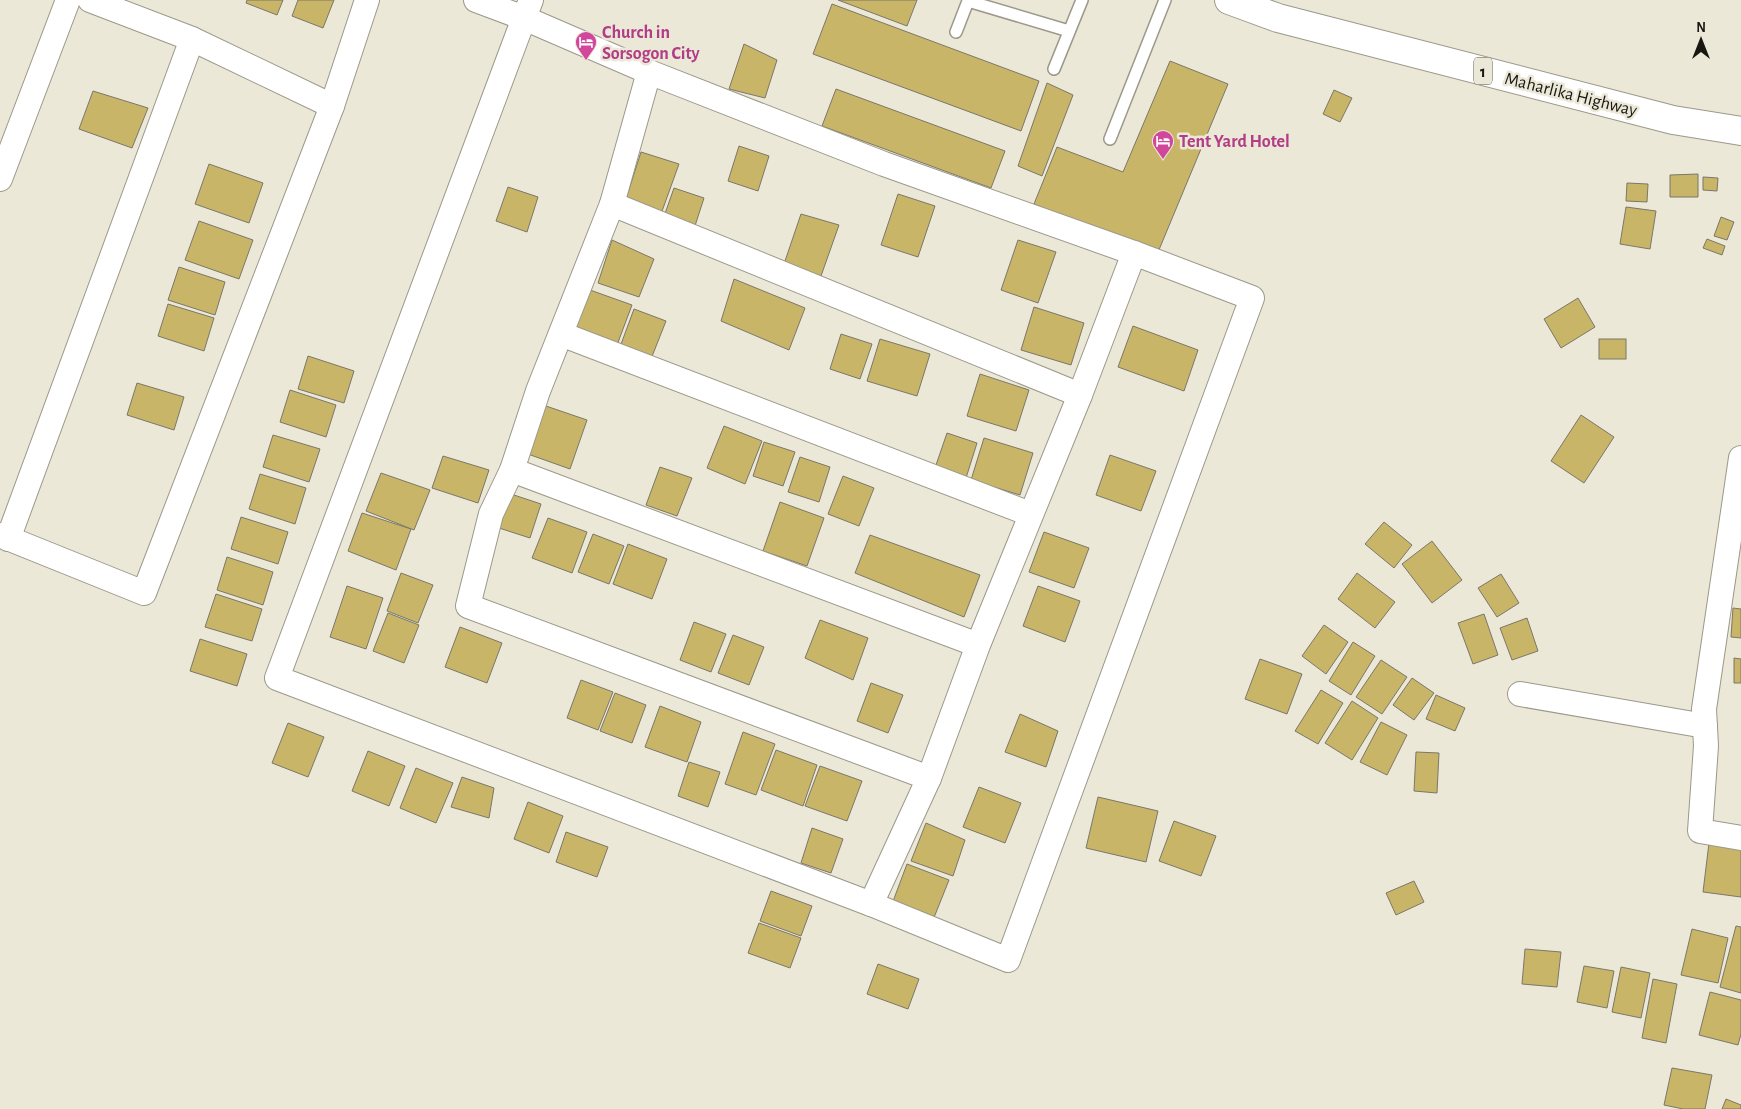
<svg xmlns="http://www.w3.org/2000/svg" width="1741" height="1109" font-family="'Alegreya Sans',sans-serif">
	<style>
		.building { fill: #c8b567; stroke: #7b776a }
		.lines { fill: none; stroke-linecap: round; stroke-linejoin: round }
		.service-casing { stroke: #9c988a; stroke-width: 14 }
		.minor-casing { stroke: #9c988a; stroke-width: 26 }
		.trunk-casing { stroke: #9c988a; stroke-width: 30 }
		.service { stroke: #fff; stroke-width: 11 }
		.minor { stroke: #fff; stroke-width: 24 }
		.trunk { stroke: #fff; stroke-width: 28 }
		.labels { text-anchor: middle; stroke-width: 5; stroke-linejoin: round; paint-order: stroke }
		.shield { fill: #ebe8d8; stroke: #57564d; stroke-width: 1 }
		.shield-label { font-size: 16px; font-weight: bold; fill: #181712 }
		.hotel-label { font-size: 18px; font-weight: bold; fill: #b23c85; stroke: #ebe8d8; text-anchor: start }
		.street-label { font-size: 18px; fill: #181712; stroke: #ebe8d8 }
	</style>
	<rect width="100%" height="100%" fill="#ebe8d8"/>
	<g class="building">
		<path d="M247 0H283L277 15 246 3Z"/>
		<path d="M298 0H334L323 28 292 16Z"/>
		<path d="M838 0H917L907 26Z"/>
		<path d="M832 4 1039 81 1021 131 813 54Z"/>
		<path d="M744 44 777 60 765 98 729 89Z"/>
		<path d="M1170 61 1228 84 1156 257 1034 204 1057 147 1123 172Z"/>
		<path d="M1047 83 1073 95 1042 176 1018 166Z"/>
		<path d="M836 89 1005 151 991 188 822 126Z"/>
		<path d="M1334 90 1352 98 1340 122 1323 114Z"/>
		<path d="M93 91 148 108 132 148 79 129Z"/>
		<path d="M739 146 769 156 758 191 728 181Z"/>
		<path d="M641 152 679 164 661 214 625 202Z"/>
		<path d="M209 164 263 183 249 223 195 204Z"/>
		<path d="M1698 174V197H1670V175Z"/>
		<path d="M1703 177 1718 178 1717 191 1703 190Z"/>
		<path d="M1627 183 1648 184 1647 202 1626 201Z"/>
		<path d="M508 187 538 197 527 232 496 221Z"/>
		<path d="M674 188 704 198 693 232 662 222Z"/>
		<path d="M898 194 935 206 918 257 881 245Z"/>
		<path d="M1626 207 1656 211 1650 249 1620 244Z"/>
		<path d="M801 214 839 225 821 276 784 264Z"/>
		<path d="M1721 217 1734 222 1727 240 1714 236Z"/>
		<path d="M199 221 253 240 239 279 185 260Z"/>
		<path d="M1707 239 1725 246 1722 255 1703 248Z"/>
		<path d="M612 240 654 259 639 297 598 283Z"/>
		<path d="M1018 240 1056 252 1038 303 1001 290Z"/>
		<path d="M179 267 225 282 215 315 168 300Z"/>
		<path d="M734 279 805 308 789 350 721 321Z"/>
		<path d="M590 290 632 305 617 345 575 330Z"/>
		<path d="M1578 298 1595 327 1561 348 1544 319Z"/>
		<path d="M168 304 214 318 204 351 158 336Z"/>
		<path d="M1034 307 1084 323 1071 365 1021 350Z"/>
		<path d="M634 309 666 321 651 359 620 347Z"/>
		<path d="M1133 326 1198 350 1184 391 1118 367Z"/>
		<path d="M841 334 872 344 860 379 830 369Z"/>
		<path d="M880 339 930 354 917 396 867 381Z"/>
		<rect x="1599" y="339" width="27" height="20"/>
		<path d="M308 356 354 371 344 403 298 389Z"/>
		<path d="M980 374 1029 390 1016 431 967 416Z"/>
		<path d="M137 383 184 397 174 430 127 415Z"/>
		<path d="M290 390 336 405 326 437 280 422Z"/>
		<path d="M543 405 587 420 570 469 525 453Z"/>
		<path d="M1581 415 1614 437 1584 483 1551 461Z"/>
		<path d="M724 426 762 441 745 484 707 468Z"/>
		<path d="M947 433 977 443 966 478 935 468Z"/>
		<path d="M273 435 320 449 309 482 263 467Z"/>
		<path d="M984 438 1033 453 1020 495 971 480Z"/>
		<path d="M764 442 795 452 783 486 753 476Z"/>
		<path d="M1110 455 1156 471 1141 511 1096 495Z"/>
		<path d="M443 456 489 470 478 503 432 488Z"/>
		<path d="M800 457 830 467 819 502 788 492Z"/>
		<path d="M660 467 692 478 677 516 646 505Z"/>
		<path d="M381 473 430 490 414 530 366 511Z"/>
		<path d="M260 474 306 488 295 524 249 509Z"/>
		<path d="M843 476 874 488 859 526 828 514Z"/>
		<path d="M511 494 541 504 530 538 499 528Z"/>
		<path d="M780 502 824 518 807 566 763 551Z"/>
		<path d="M362 513 411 529 396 570 348 551Z"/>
		<path d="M241 517 288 532 278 564 231 549Z"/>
		<path d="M548 518 587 532 572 573 532 558Z"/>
		<path d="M1384 522 1412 545 1394 568 1365 544Z"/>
		<path d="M1044 532 1089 548 1074 588 1029 572Z"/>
		<path d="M593 534 624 546 609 584 578 572Z"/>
		<path d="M870 535 980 575 964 617 855 573Z"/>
		<path d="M1432 541 1462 580 1432 603 1402 564Z"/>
		<path d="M628 544 667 559 652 599 613 584Z"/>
		<path d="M227 557 273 572 263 605 217 590Z"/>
		<path d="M401 573 433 585 418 623 387 611Z"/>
		<path d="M1357 573 1395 602 1375 628 1338 599Z"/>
		<path d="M1501 574 1519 603 1497 617 1478 588Z"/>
		<path d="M347 586 383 598 366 649 330 637Z"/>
		<path d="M1038 586 1080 601 1065 642 1023 626Z"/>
		<path d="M216 594 262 609 252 641 205 627Z"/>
		<path d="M1733 608 1741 609V638L1731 637Z"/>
		<path d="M388 613 419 625 404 663 373 651Z"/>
		<path d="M1484 614 1498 655 1473 664 1458 623Z"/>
		<path d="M1527 618 1538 651 1512 660 1500 628Z"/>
		<path d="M820 620 868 638 853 680 805 658Z"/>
		<path d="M694 622 726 634 711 672 680 660Z"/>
		<path d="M1324 625 1348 642 1326 674 1302 656Z"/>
		<path d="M460 627 502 643 487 683 445 667Z"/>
		<path d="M733 635 764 647 749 685 718 673Z"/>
		<path d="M200 639 247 654 237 686 190 671Z"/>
		<path d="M1353 642 1375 656 1351 695 1329 681Z"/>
		<path d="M1734 658 1741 659V683H1734Z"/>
		<path d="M1260 659 1302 674 1287 714 1245 699Z"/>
		<path d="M1381 660 1407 677 1382 714 1356 697Z"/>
		<path d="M1412 678 1434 693 1414 720 1393 705Z"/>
		<path d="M581 680 613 692 598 730 567 718Z"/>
		<path d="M871 683 903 695 888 733 857 721Z"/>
		<path d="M1321 690 1343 703 1318 744 1295 731Z"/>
		<path d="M615 693 646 705 632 743 600 731Z"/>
		<path d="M1436 695 1465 708 1455 731 1426 719Z"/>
		<path d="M1352 701 1378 718 1352 760 1325 743Z"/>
		<path d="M660 706 701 722 687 762 645 747Z"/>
		<path d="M1020 714 1058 731 1046 767 1005 752Z"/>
		<path d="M1381 722 1407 735 1387 775 1360 762Z"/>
		<path d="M288 723 324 737 308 777 272 763Z"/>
		<path d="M743 732 775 744 756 795 725 784Z"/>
		<path d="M776 750 817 765 803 806 761 790Z"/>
		<path d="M368 751 405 766 389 806 352 791Z"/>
		<path d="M1416 752 1439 753 1437 793 1414 791Z"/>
		<path d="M689 762 720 772 708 807 678 796Z"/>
		<path d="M820 766 862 781 847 821 805 806Z"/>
		<path d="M416 768 453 783 436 823 400 808Z"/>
		<path d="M462 777 494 788 489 818 451 807Z"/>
		<path d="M979 787 1021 803 1005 843 963 827Z"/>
		<path d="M1098 797 1158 811 1146 862 1086 848Z"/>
		<path d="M528 802 563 816 549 853 514 839Z"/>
		<path d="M1174 821 1216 836 1201 876 1159 861Z"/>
		<path d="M926 823 965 840 953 876 911 861Z"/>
		<path d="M812 828 843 839 831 873 801 863Z"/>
		<path d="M566 832 608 847 597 877 556 862Z"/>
		<path d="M1709 843 1741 847V897L1703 892Z"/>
		<path d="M907 864 949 880 933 920 892 904Z"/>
		<path d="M1414 881 1424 902 1396 915 1386 893Z"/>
		<path d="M771 891 812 906 801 936 760 921Z"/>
		<path d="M759 923 801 938 790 968 748 953Z"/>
		<path d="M1736 926 1741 927V993L1720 987Z"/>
		<path d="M1692 929 1728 938 1718 983 1681 975Z"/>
		<path d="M1525 949 1561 952 1557 987 1522 984Z"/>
		<path d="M878 964 919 979 908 1009 867 994Z"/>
		<path d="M1584 966 1614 971 1607 1008 1577 1002Z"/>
		<path d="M1621 967 1650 973 1641 1018 1612 1012Z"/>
		<path d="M1653 979 1677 984 1666 1043 1642 1038Z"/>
		<path d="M1710 992 1741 1000V1034L1738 1045 1699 1035Z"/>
		<path d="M1672 1068 1712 1075 1705 1109H1683L1664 1105Z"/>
		<path d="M1726 1099 1741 1105V1109H1722Z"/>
	</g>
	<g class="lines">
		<g class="service-casing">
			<g id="service">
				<path d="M956 32 968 1 1069 31"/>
				<path d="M1054 69 1082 0"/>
				<path d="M1110 139 1165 0"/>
			</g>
		</g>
		<g class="minor-casing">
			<g id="minor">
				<path d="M90 0 192 39 332 106"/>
				<path d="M476 0 524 18 649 72 884 164 1134 253 1252 298 1008 960 871 904 277 678 524 18 531 0"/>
				<path d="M0 179 68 0"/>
				<path d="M612 204 1080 395"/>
				<path d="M561 334 1030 514"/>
				<path d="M1741 458 1704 709 1706 746 1700 831 1741 838"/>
				<path d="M512 470 538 391 612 204 649 72"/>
				<path d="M0 535 144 593 332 106 367 0"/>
				<path d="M8 539 192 39"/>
				<path d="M978 645 512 470 491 514 468 606 929 778 978 645 1080 395 1134 253"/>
				<path d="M1520 694 1705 726"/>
				<path d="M871 904 929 778"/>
			</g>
		</g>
		<g class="trunk-casing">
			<path id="trunk" d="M1229 0 1278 18 1673 120 1741 131"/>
		</g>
		<use href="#service" class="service"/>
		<use href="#minor" class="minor"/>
		<use href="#trunk" class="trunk"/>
	</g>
	<defs>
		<g id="hotel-pin" transform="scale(1.125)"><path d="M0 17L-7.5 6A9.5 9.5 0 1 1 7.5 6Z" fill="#d1479c" stroke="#ebe8d8"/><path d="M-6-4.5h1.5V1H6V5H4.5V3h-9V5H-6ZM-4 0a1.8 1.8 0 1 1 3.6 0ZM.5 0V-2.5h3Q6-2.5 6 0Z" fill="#fff"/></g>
	</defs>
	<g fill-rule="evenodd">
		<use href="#hotel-pin" x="586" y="42"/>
		<use href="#hotel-pin" x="1163" y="141"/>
	</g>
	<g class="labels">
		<rect class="shield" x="1474" y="57.5" width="18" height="27" rx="4"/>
		<g class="shield-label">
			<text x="1483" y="77">1</text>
		</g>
		<g class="hotel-label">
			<text x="602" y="38">Church in<tspan x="602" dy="21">Sorsogon City</tspan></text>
			<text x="1179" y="147">Tent Yard Hotel</text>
		</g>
		<g class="street-label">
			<text transform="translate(1571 94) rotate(14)" y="6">Maharlika Highway</text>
		</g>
	</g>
	<g transform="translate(1701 40)" stroke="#ebe8d8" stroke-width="4" paint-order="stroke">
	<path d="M0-4L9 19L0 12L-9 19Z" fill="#181712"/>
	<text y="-8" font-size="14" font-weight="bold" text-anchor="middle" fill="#181712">N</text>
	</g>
</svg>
